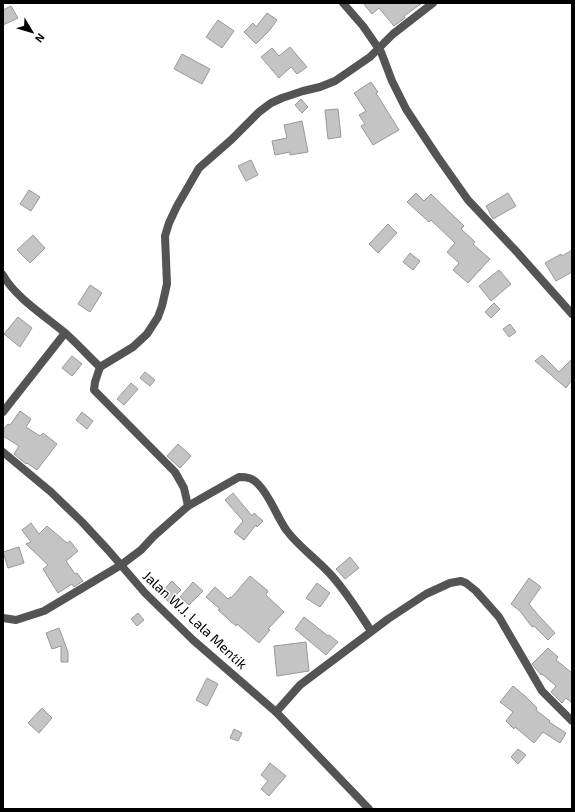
<svg xmlns="http://www.w3.org/2000/svg" width="575" height="812" font-family="'Exo 2',sans-serif">
	<style>
		.building { fill: #c4c4c4; stroke: #989898 }
		.lines { fill: none; stroke-linecap: round; stroke-linejoin: round }
		.minor { stroke: #545454; stroke-width: 8 }
		.labels { text-anchor: middle; stroke-width: 3; stroke-linejoin: round; paint-order: stroke }
		.street-label { font-size: 14px; fill: #000; stroke: #fff }
	</style>
	<rect width="100%" height="100%" fill="#fff"/>
	<g class="building">
		<path d="M363 3H422L404 16 405 18 394 26 379 8 372 14Z"/>
		<path d="M11 6 18 18 3 25V10Z"/>
		<path d="M267 13 277 20 269 31 256 44 244 32 253 23 256 27Z"/>
		<path d="M218 20 234 31 222 48 206 37Z"/>
		<path d="M290 47 307 67 297 74 291 67 279 78 261 57 272 48 279 56Z"/>
		<path d="M182 54 210 69 202 84 174 69Z"/>
		<path d="M371 82 378 92 376 93 399 130 373 145 361 126 365 124 359 115 366 111 354 93Z"/>
		<path d="M301 99 308 107 302 113 295 105Z"/>
		<path d="M338 109 341 137 328 139 325 110Z"/>
		<path d="M302 121 308 152 290 155V152L275 155 272 141 287 138 284 125Z"/>
		<path d="M251 160 258 175 246 181 238 166Z"/>
		<path d="M29 190 40 197 31 211 20 204Z"/>
		<path d="M416 193 424 201 431 194 464 226 461 229 475 242 473 244 490 259 468 283 453 270 459 263 447 252 455 243 431 220 429 222 407 202Z"/>
		<path d="M508 193 516 206 493 219 486 206Z"/>
		<path d="M388 224 397 233 378 253 369 244Z"/>
		<path d="M33 235 45 248 30 263 17 250Z"/>
		<path d="M572 250V272L556 281 545 263 561 254 562 256Z"/>
		<path d="M410 253 420 261 413 270 403 262Z"/>
		<path d="M499 270 511 284 491 301 479 286Z"/>
		<path d="M90 285 102 293 90 312 78 304Z"/>
		<path d="M494 303 500 309 491 318 485 312Z"/>
		<path d="M18 317 32 328 20 347 4 334Z"/>
		<path d="M510 324 516 332 509 337 503 329Z"/>
		<path d="M542 355 559 372 572 359V380L566 388 535 361Z"/>
		<path d="M72 356 82 364 72 376 62 368Z"/>
		<path d="M145 372 155 380 150 386 140 378Z"/>
		<path d="M131 383 138 389 124 405 117 399Z"/>
		<path d="M20 411 31 419 26 427 40 436 43 433 57 444 37 470 27 463 26 464 14 454 19 446 3 436V430L8 424 10 425Z"/>
		<path d="M82 412 93 421 87 429 76 420Z"/>
		<path d="M178 444 191 456 180 468 167 456Z"/>
		<path d="M233 493 252 516 254 513 263 521 257 527 256 525 244 540 234 532 243 521 225 500Z"/>
		<path d="M31 523 39 534 47 526 67 543 70 541 78 551 66 561 75 574 77 573 83 581 74 587 72 584 58 593 43 569 48 565 26 544 31 542 22 530Z"/>
		<path d="M19 547 24 563 8 568 3 552Z"/>
		<path d="M350 557 359 568 345 579 336 569Z"/>
		<path d="M250 576 268 591 266 595 284 612 268 629 270 630 259 643 237 624 236 626 218 610 220 609 206 597 215 587 228 599 230 597 231 598Z"/>
		<path d="M529 578 541 587 529 604 539 616 555 633 548 640 534 626 532 627 520 611 511 604Z"/>
		<path d="M172 581 181 590 169 602 160 594Z"/>
		<path d="M193 582 203 591 189 605 180 597Z"/>
		<path d="M317 583 330 593 320 607 306 598Z"/>
		<path d="M138 613 144 620 137 626 131 619Z"/>
		<path d="M304 617 328 636 329 635 338 642 326 655 295 629Z"/>
		<path d="M59 628 68 652V662H61V646L52 649 46 633Z"/>
		<path d="M306 642 309 671 277 676 274 646Z"/>
		<path d="M548 648 558 657 556 660 572 673V703L566 698 562 703 551 692 556 686 542 674 541 675 532 664Z"/>
		<path d="M207 678 218 684 207 706 196 700Z"/>
		<path d="M513 686 525 696 537 708 536 710 550 721 549 722 566 733 560 743 543 732 534 743 515 727 514 729 506 721 513 712 500 702Z"/>
		<path d="M42 708 52 718 39 733 28 723Z"/>
		<path d="M234 729 242 733 238 741 230 738Z"/>
		<path d="M518 749 526 755 518 764 511 757Z"/>
		<path d="M270 763 286 776 269 796 261 789 268 781 261 775Z"/>
	</g>
	<g class="lines">
		<g class="minor">
			<path d="M343 3 363 26 381 52 392 81 406 109 437 156 468 200 516 251 572 314"/>
			<path d="M3 275C14 296 46 317 64 332 77 343 88 356 100 367L95 382 94 390 175 472 184 488 188 506 154 536 141 550 121 565 44 611 16 620 3 618"/>
			<path d="M100 367 133 347 147 334 158 317 162 306 167 284 165 236 169 223 177 206 199 168 231 140 259 112 271 103 282 98 303 91 320 87 335 81 370 57 393 34 433 3"/>
			<path d="M3 412 65 333"/>
			<path d="M3 452 51 492 82 522 108 550 145 593 193 640 276 712 369 809"/>
			<path d="M188 506 239 477C247 477 253 478 258 484 271 497 276 516 287 531 300 548 318 560 332 576 347 593 359 612 371 631"/>
			<path d="M276 712 300 685 388 619 426 594 450 583 461 581 466 583 476 591 499 617 542 691 572 721"/>
		</g>
	</g>
	<g class="labels">
		<g class="street-label">
			<text transform="translate(195 620) rotate(43)" y="5">Jalan W.J. Lala Mentik</text>
		</g>
	</g>
	<rect width="575" height="812" fill="none" stroke="#000000" stroke-width="8"/>
	<g transform="translate(32 32) rotate(128)" stroke="#ffffff" stroke-width="3" paint-order="stroke">
	<path d="M0-3L7 15L0 10L-7 15Z" fill="#000000"/>
	<text y="-6" font-size="11" font-weight="bold" text-anchor="middle" fill="#000000">N</text>
	</g>
</svg>
